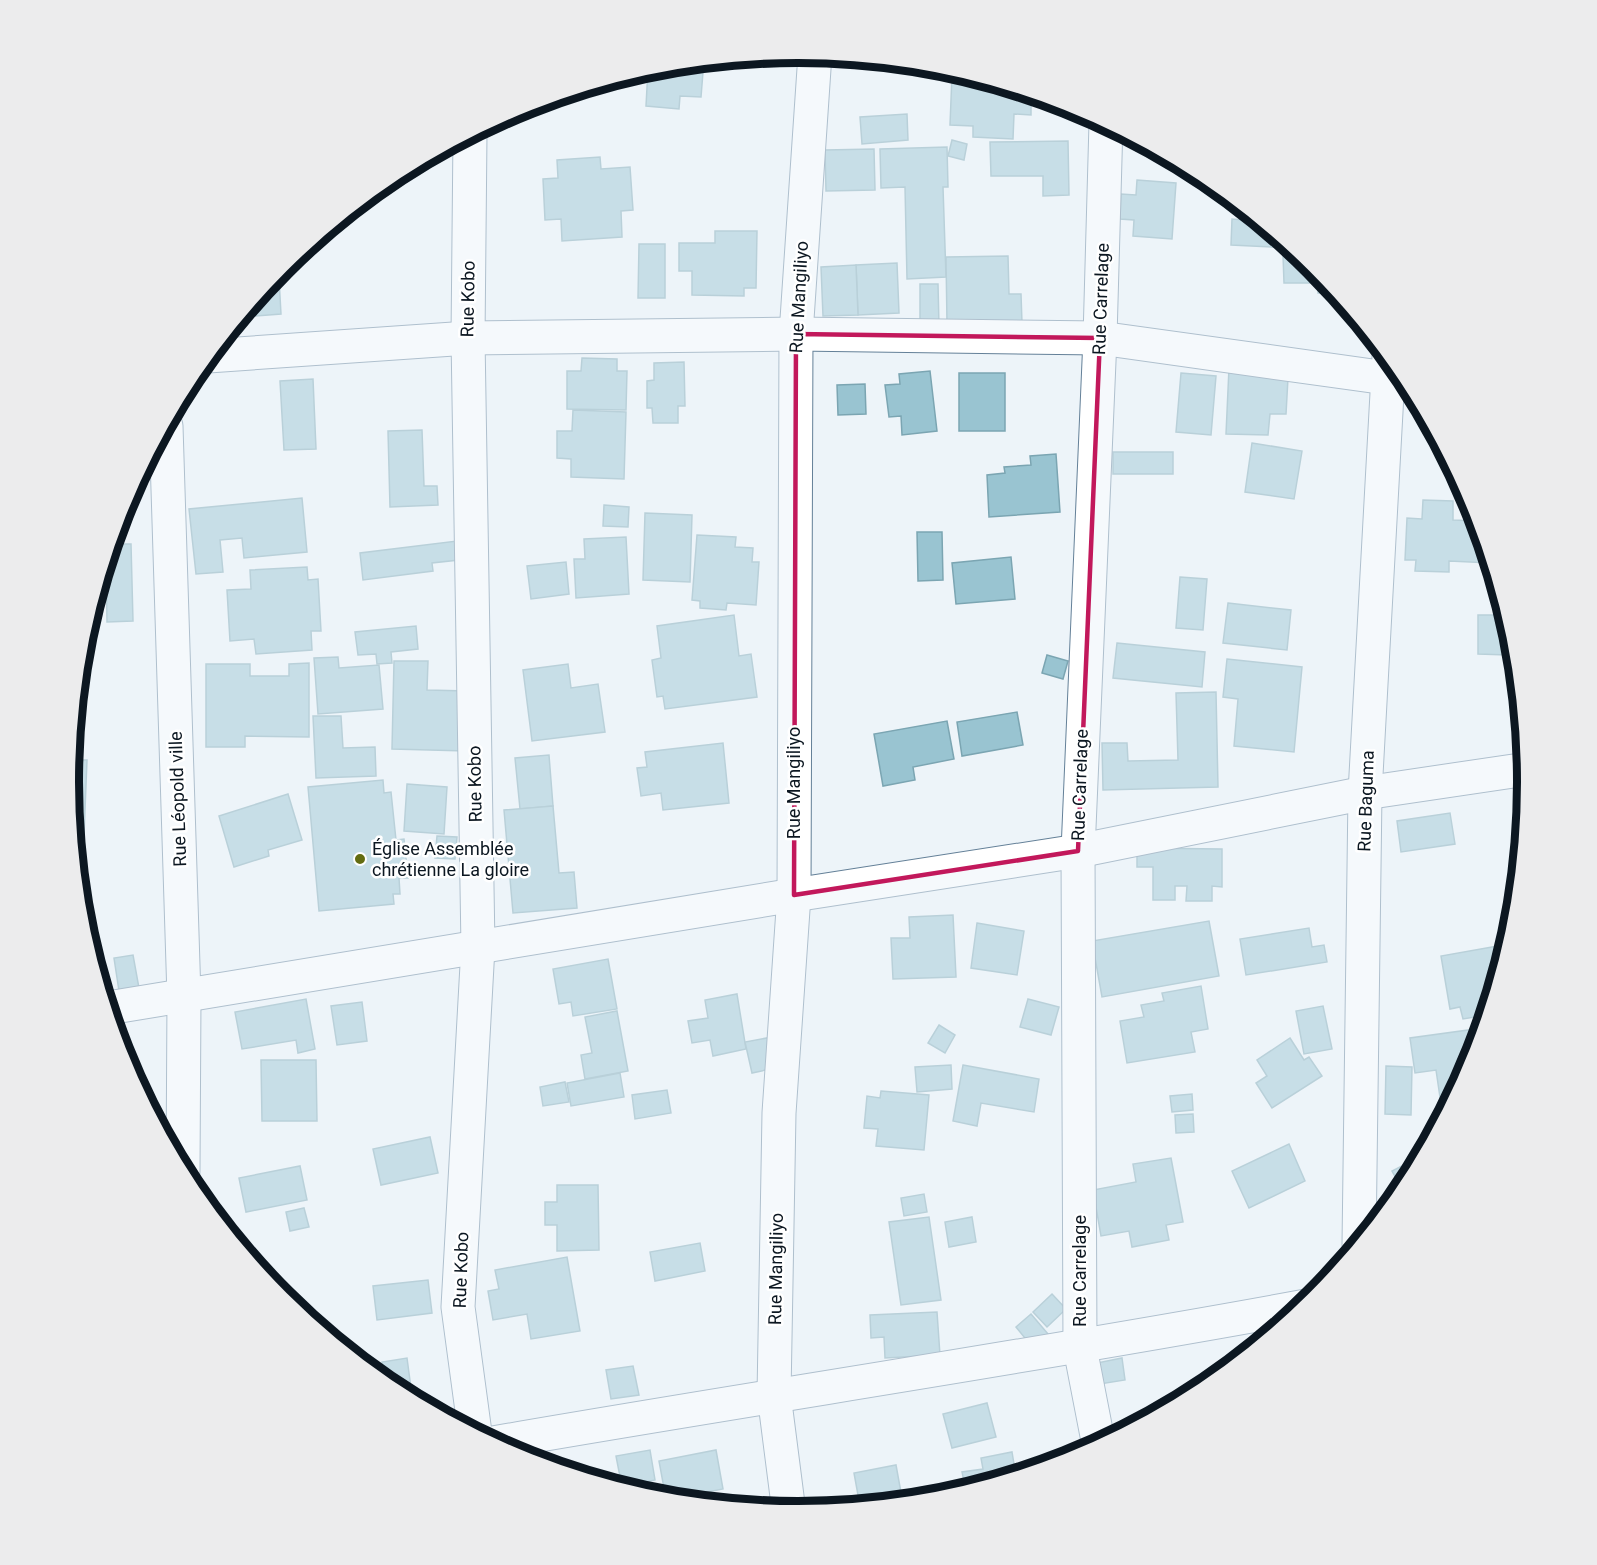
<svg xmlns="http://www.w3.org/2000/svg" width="1597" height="1565" font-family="Roboto,sans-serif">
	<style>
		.building { fill: #99c4d1; stroke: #7ba5b2; stroke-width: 1.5 }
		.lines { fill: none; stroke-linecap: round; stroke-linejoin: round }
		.minor-casing { stroke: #648098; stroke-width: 35 }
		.minor { stroke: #fff; stroke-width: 33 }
		.marked { fill: none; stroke: #c2185b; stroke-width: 4.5; stroke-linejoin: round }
		.poi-dot { fill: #636c11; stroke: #fff; stroke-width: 2 }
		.labels { text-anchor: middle; stroke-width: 5; stroke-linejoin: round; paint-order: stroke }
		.street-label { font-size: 18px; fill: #0c1721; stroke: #fff }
		.poi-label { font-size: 18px; fill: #0c1721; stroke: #fff; text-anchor: start }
		.rim { fill: none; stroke: #0c1721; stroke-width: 8 }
	</style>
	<rect width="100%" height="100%" fill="#edf4f9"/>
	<g class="building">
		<path d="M694 63 693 72H703L701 97 680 96 679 109 646 106 648 69Z"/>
		<path d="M952 75 972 76 1031 94V115L1014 114 1013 139 973 137V126L950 125Z"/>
		<path d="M907 114 908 140 862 144 860 117Z"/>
		<path d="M952 140 967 144 964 160 948 156Z"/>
		<path d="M1068 141 1069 195 1043 196V176H991L990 142Z"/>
		<path d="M947 147 948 187H943L946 277 907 279 905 187 881 188 880 149Z"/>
		<path d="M874 149 875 190 826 191 825 150Z"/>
		<path d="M1162 153 1186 166 1162 165Z"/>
		<path d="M600 157 601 169 630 167 633 210 621 211 622 237 562 241 561 219 545 220 543 179 558 178 557 160Z"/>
		<path d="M415 164V174L393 175Z"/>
		<path d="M1137 180 1176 183 1172 239 1133 236 1134 220 1120 219 1121 194 1136 195Z"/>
		<path d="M1246 210 1292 248 1231 245 1232 219 1245 220Z"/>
		<path d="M715 231H757L756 288H744V296L692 295V271H679V243H715Z"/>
		<path d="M639 244H665V298H638Z"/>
		<path d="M1300 254 1315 267 1336 293H1318V283H1284L1283 255Z"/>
		<path d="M1008 256 1009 294H1021L1022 323 947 324 946 257Z"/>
		<path d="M897 263 899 313 858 315 856 265Z"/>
		<path d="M856 265 858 315 823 316 821 267Z"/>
		<path d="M279 278 281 314 256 316 255 299 272 279Z"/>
		<path d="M920 284H938L939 326 920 325Z"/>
		<path d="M582 358 617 359V371H627L626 410 567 409V371H581Z"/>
		<path d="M684 362 685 406H678V423H653L652 408H647V381L654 380V363Z"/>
		<path d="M1229 368 1288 378 1286 414H1270L1268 435 1226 434Z"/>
		<path d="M930 371 937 431 902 435 901 416 889 417 885 385 900 384 899 374Z"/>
		<rect x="959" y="373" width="46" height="58"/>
		<path d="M1181 373 1216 376 1211 435 1176 432Z"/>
		<path d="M313 379 316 449 284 450 280 381Z"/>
		<path d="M865 384 866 414 838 415 837 385Z"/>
		<path d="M573 410 626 412 624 479 571 477V459L557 458V431H572Z"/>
		<path d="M422 430 424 486H437L438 505 390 507 388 431Z"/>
		<path d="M1252 443 1302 451 1294 499 1245 492Z"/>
		<rect x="1113" y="452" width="60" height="22"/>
		<path d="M1056 454 1060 512 989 517 987 475 1005 473 1004 467 1031 465 1030 456Z"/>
		<path d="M302 498 307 552 244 558 242 538 220 540 223 572 196 574 189 509Z"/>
		<path d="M1423 500 1453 501V520L1478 521 1480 538H1484L1491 563 1449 561V572L1415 571 1416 560H1405L1407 518 1422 519Z"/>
		<path d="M604 505 629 507 628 527 603 526Z"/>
		<path d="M645 513 692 515 690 582 643 580Z"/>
		<path d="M917 532H942L943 580 918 581Z"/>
		<path d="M697 535 736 537 735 547 753 548 752 562H759L756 605 727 603 726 610 700 608V601L692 600Z"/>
		<path d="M626 537 629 594 576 598 574 559H585L584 539Z"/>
		<path d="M457 541 459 560 432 563 433 571 363 580 360 553Z"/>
		<path d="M112 544H131L133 621 107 622 106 564Z"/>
		<path d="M1011 557 1015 599 956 604 952 563Z"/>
		<path d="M566 562 569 594 531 599 527 566Z"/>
		<path d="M307 567 308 580 318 579 321 631H311L312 650 256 654 254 639 230 641 227 590 251 589 250 570Z"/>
		<path d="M1180 577 1207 579 1203 630 1176 628Z"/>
		<path d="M1228 603 1291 610 1287 650 1223 643Z"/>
		<path d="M734 615 739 656 751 654 757 697 665 709 663 696 657 697 652 660 661 658 657 626Z"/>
		<path d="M1478 615H1507V655L1478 654Z"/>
		<path d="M416 626 418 649 391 652 392 663 377 664 376 654 358 655 355 632Z"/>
		<path d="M1512 631 1515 640 1516 655 1511 656Z"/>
		<path d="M1117 643 1205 652 1202 687 1113 678Z"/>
		<path d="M1047 655 1068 661 1063 679 1042 673Z"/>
		<path d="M338 657 339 668 379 665 383 709 318 714 314 658Z"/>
		<path d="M1227 659 1302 667 1294 752 1234 746 1238 699 1223 697Z"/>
		<path d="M394 661H428L427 690 467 691 466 751 392 749Z"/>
		<path d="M309 663V737L245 736V747H206V664H250V676H289V664Z"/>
		<path d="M568 664 571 688 598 684 605 732 532 741 523 670Z"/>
		<path d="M1216 692 1218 787 1103 790 1102 743H1127L1128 761 1178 760 1176 693Z"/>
		<path d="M1017 712 1023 745 962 756 957 722Z"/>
		<path d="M313 716H341L343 748 375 747 376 776 316 778Z"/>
		<path d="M947 721 954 759 913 767 915 780 883 786 874 734Z"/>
		<path d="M723 743 729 803 663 810 661 793 641 796 637 768 647 767 645 752Z"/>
		<path d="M549 755 553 806 520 809 515 758Z"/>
		<path d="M71 760H87L84 835H74L69 782Z"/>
		<path d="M383 780 384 793 391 792 396 840 404 839 408 878H399L400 894H393L394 904 319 911 308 787Z"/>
		<path d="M407 784 447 787 444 834 404 831Z"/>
		<path d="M288 794 302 840 268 850 269 856 234 867 219 816Z"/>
		<path d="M553 806 559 873 574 872 577 908 513 913 504 810Z"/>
		<path d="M1450 813 1455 844 1401 852 1397 821Z"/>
		<path d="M437 836 457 837 455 859 435 858Z"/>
		<path d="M1137 848 1222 849V887L1212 886V901H1186L1187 886H1175V900H1153V867H1137Z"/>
		<path d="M953 915 956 977 893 979 891 938H910L909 917Z"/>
		<path d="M1209 921 1219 976 1102 997 1092 941Z"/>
		<path d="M977 923 1024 931 1017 975 971 968Z"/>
		<path d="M1309 928 1312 947 1324 945 1327 962 1246 975 1240 939Z"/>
		<path d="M1509 944 1487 1015 1463 1019 1460 1007 1450 1009 1441 956Z"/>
		<path d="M133 955 139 988 119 991 114 958Z"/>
		<path d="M608 959 617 1009 573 1016 571 1002 559 1004 553 969Z"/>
		<path d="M1201 986 1208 1029 1191 1032 1195 1052 1127 1063 1120 1021 1144 1017 1141 1005 1164 1001 1162 993Z"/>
		<path d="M737 994 746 1049 713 1056 710 1040 692 1043 688 1021 708 1018 705 1000Z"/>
		<path d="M306 999 315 1049 298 1053 296 1040 242 1049 235 1012Z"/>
		<path d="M1028 999 1059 1007 1051 1035 1020 1027Z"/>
		<path d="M362 1002 367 1041 337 1045 331 1006Z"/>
		<path d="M1323 1006 1332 1049 1304 1054 1296 1011Z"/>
		<path d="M617 1011 628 1071 585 1079 581 1055 592 1053 585 1017Z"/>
		<path d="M939 1025 955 1035 945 1053 928 1043Z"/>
		<path d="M1483 1028 1473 1062 1451 1103 1441 1104 1436 1070 1415 1073 1410 1038Z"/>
		<path d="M783 1035 789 1065 752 1073 745 1042Z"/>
		<path d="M1290 1038 1304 1060 1309 1057 1322 1076 1272 1108 1256 1083 1267 1076 1257 1060Z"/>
		<path d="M261 1060H316L317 1121H262Z"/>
		<path d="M951 1065 952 1089 917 1092 915 1067Z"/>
		<path d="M963 1065 1039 1079 1034 1112 981 1103 977 1126 953 1121Z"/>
		<path d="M1386 1066 1412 1067 1411 1115 1385 1114Z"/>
		<path d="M620 1073 624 1097 571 1106 567 1083Z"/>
		<path d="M565 1082 569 1102 543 1106 540 1087Z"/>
		<path d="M667 1090 671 1113 635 1119 632 1095Z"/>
		<path d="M881 1091 929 1095 924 1150 876 1146 878 1129 864 1128 867 1096 880 1098Z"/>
		<path d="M1192 1094 1193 1110 1172 1112 1170 1096Z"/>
		<path d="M1193 1114 1194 1132 1176 1133 1175 1115Z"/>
		<path d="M430 1137 438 1173 381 1185 373 1149Z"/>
		<path d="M1289 1144 1305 1181 1249 1208 1232 1171Z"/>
		<path d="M1423 1155 1405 1188 1403 1191 1392 1171Z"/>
		<path d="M1171 1158 1183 1222 1166 1225 1169 1240 1132 1247 1129 1231 1101 1236 1093 1190 1136 1182 1133 1164Z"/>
		<path d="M300 1166 307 1200 246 1212 239 1178Z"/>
		<path d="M557 1185H598L599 1250 557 1251V1225H545V1202H557Z"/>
		<path d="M924 1194 927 1212 904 1216 901 1198Z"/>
		<path d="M304 1208 309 1227 290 1231 286 1212Z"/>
		<path d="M929 1217 941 1300 901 1305 889 1222Z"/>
		<path d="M972 1217 976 1242 949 1247 945 1222Z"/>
		<path d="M700 1243 705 1271 655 1281 650 1252Z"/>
		<path d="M567 1257 580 1331 531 1339 527 1314 493 1320 488 1291 499 1289 495 1270Z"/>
		<path d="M428 1280 432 1313 377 1320 373 1286Z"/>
		<path d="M1052 1294 1066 1309 1047 1327 1033 1312Z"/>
		<path d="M937 1312 940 1355 885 1358 884 1337 871 1338 870 1315Z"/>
		<path d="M1031 1314 1048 1334 1033 1348 1016 1327Z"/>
		<path d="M407 1358 411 1388 395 1390 385 1383 382 1362Z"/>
		<path d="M1122 1358 1125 1380 1100 1384 1097 1363Z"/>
		<path d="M633 1366 639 1395 611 1399 606 1370Z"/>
		<path d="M987 1403 996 1437 952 1448 943 1414Z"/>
		<path d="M650 1450 655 1480 622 1487 616 1456Z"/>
		<path d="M716 1450 723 1489 707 1492 710 1504 681 1501 680 1497 666 1499 659 1461Z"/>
		<path d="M1012 1452 1016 1476 966 1491 962 1472 983 1469 981 1458Z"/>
		<path d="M896 1465 902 1498 860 1506 854 1473Z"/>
	</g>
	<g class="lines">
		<g class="minor-casing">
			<g id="minor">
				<path d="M470 134 468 338 478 947 458 1307 475 1433"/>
				<path d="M208 356 468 338 796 334 1100 338 1408 381"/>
				<path d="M166 426 184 997 183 1172"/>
				<path d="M108 1008 794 895 1078 851 1365 793 1527 769"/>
				<path d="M1359 1245 1365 793 1389 357"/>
				<path d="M493 1443C764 1396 1036 1356 1306 1306"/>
				<path d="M1099 1446 1080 1348 1078 851 1100 338 1106 123"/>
				<path d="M789 1512 774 1395 779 1113 794 895 796 334 815 54"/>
			</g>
		</g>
		<use href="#minor" class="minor"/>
	</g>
	<path d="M0 0H1597V1565H0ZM796 334 1100 338 1078 851 794 895Z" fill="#edf4f9" fill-opacity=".55" fill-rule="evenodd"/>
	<path class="marked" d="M796 334 1100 338 1078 851 794 895Z"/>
	<circle class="poi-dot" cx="360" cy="859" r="6"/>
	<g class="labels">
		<g class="street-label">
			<text transform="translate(799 297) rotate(-87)" y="6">Rue Mangiliyo</text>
			<text transform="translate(468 299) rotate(-89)" y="6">Rue Kobo</text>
			<text transform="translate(1101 299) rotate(-88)" y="6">Rue Carrelage</text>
			<text transform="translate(794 783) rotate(-90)" y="6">Rue Mangiliyo</text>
			<text transform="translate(475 784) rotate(-91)" y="6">Rue Kobo</text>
			<text transform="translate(1080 785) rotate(-88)" y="6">Rue Carrelage</text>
			<text transform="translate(178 799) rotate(-92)" y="6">Rue Léopold ville</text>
			<text transform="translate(1366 801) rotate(-88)" y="6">Rue Baguma</text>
			<text transform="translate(776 1269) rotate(-89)" y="6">Rue Mangiliyo</text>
			<text transform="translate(461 1270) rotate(-88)" y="6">Rue Kobo</text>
			<text transform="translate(1080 1271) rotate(-90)" y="6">Rue Carrelage</text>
		</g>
		<g class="poi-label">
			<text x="372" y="855">Église Assemblée<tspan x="372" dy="21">chrétienne La gloire</tspan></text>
		</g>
	</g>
	<path d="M0 0H1597V1565H0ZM79 782a719 719 0 1 1 1438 0a719 719 0 1 1-1438 0Z" fill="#ececed" fill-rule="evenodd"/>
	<path class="rim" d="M79 782a719 719 0 1 1 1438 0a719 719 0 1 1-1438 0Z"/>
</svg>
